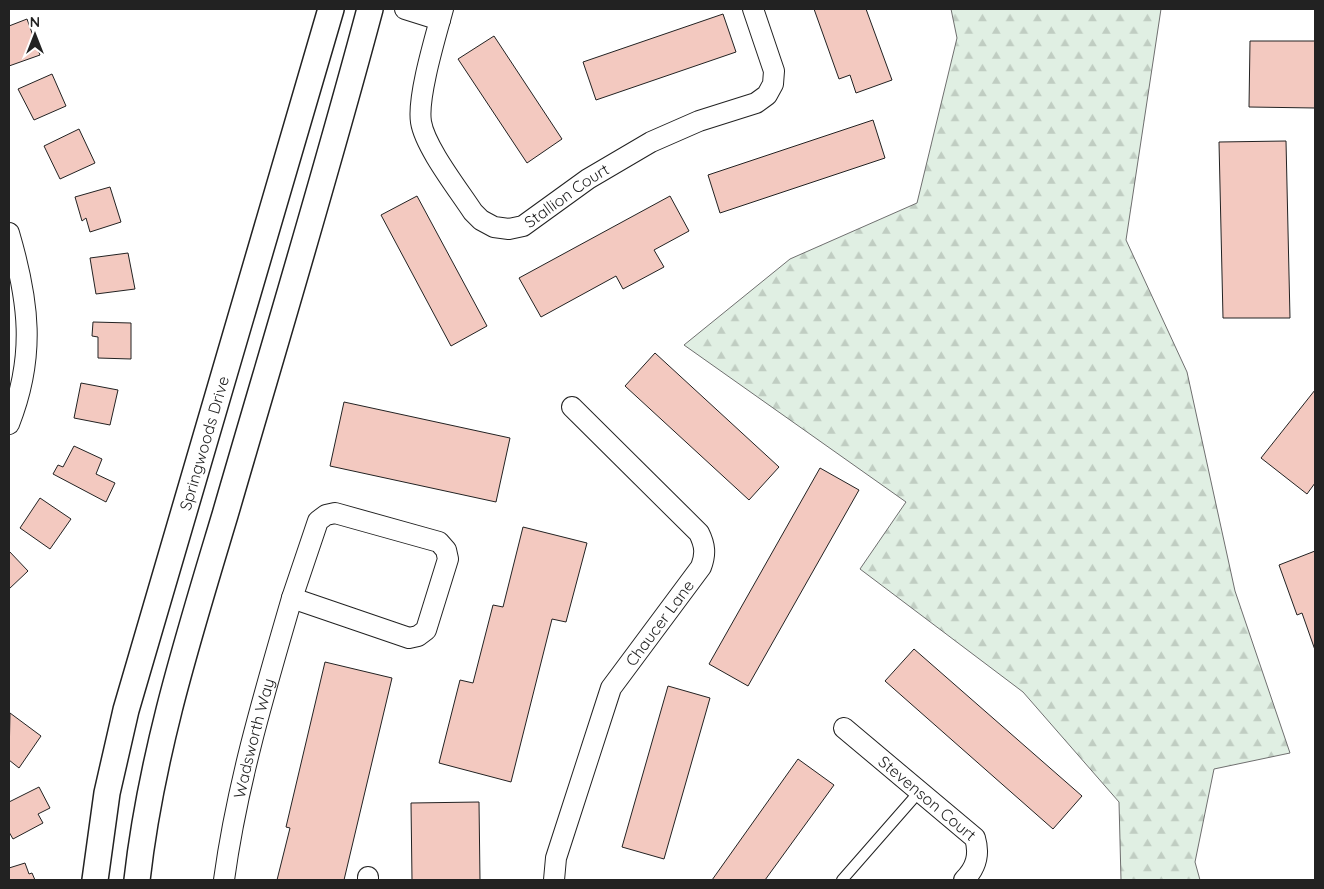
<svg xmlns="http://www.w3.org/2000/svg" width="1324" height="889" font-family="Quicksand,sans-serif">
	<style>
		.forest { fill: url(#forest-firs); stroke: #6f6f6f }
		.building { fill: #f3c9c0; stroke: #222 }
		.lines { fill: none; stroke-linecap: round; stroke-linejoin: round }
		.service-casing { stroke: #222; stroke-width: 12 }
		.minor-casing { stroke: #222; stroke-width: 22 }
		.tertiary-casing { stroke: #222; stroke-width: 28 }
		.service { stroke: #fff; stroke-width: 10 }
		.minor { stroke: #fff; stroke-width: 20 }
		.tertiary { stroke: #fff; stroke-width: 25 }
		.labels { text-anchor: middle; stroke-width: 4; stroke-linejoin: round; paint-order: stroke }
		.street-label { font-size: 16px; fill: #222; stroke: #fff }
	</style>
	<defs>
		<pattern id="forest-firs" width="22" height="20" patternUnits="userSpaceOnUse" patternTransform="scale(1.25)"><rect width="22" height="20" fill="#e0efe3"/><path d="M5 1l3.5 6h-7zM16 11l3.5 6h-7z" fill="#c0cdc2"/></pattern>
	</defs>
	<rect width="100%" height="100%" fill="#fff"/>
	<path class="forest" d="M951 9H1161L1126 240 1187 372 1235 591 1290 753 1214 769 1195 862 1200 880H1121L1119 802 1023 692 860 569 906 502 684 345 790 259 917 203 957 38Z"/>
	<g class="building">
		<path d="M814 9H866L892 80 856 93 850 75 839 79Z"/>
		<path d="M723 14 736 52 596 100 583 62Z"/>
		<path d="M27 19 40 55 9 66V26Z"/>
		<path d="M494 36 562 139 527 163 458 59Z"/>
		<path d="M1250 41H1315V108L1249 107Z"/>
		<path d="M52 74 66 106 34 120 18 89Z"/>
		<path d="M873 120 885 158 720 213 708 175Z"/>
		<path d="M79 129 95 163 60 179 44 146Z"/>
		<path d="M1286 141 1290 318H1223L1219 142Z"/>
		<path d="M110 187 121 222 90 232 86 218 82 221 75 197Z"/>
		<path d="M417 196 487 326 451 346 381 215Z"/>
		<path d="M670 196 689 231 654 250 664 267 623 289 616 276 541 317 519 278Z"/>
		<path d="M128 253 135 289 96 294 90 258Z"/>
		<path d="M93 322 131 323V359L98 358V337L92 336Z"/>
		<path d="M655 353 779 467 749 500 625 386Z"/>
		<path d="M81 383 118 390 110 425 74 418Z"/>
		<path d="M1315 390V483L1307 494 1261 458Z"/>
		<path d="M344 402 510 438 496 502 330 466Z"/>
		<path d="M74 446 102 459 96 474 115 483 106 502 53 474 58 465 63 467Z"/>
		<path d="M820 468 859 490 748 686 709 664Z"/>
		<path d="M40 498 71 519 50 549 20 528Z"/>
		<path d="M523 527 587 543 566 622 552 619 511 782 439 763 460 680 473 683 493 605 503 607Z"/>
		<path d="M9 551 28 571 9 589Z"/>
		<path d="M1315 551V650L1302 613 1297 615 1279 565Z"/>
		<path d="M914 649 1082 796 1053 829 885 681Z"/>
		<path d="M325 662 392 678 344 880H277L290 828 286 827Z"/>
		<path d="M668 686 710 698 664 859 622 847Z"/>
		<path d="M10 713 41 736 19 768 9 760Z"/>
		<path d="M798 759 834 785 765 880H712Z"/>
		<path d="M39 787 50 808 38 814 43 823 13 839 9 832V802Z"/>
		<path d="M479 802 480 880H412L411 803Z"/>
		<path d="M25 863 29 874 32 873 35 880H9V868Z"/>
	</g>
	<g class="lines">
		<g class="service-casing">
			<path id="service" d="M842 880 919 792"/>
		</g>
		<g class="minor-casing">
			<g id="minor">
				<path d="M405 9 440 20"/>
				<path id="s1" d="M443 9C436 35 417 97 421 122 425 147 458 189 473 212L481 220 494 227 509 229 523 226 588 179 651 142 699 121 756 103 767 95 773 84 774 71 753 9"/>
				<path d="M9 233C29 301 36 356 9 424"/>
				<path d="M335 513 439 542 446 550 448 559 426 630 418 636 409 638 292 598 318 521 326 515Z"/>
				<path id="s2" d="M844 728 975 838C980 855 976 868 964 880"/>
				<path d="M368 877V880"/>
				<path id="s3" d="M224 880C237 784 265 691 292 598"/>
				<path id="s4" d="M554 880 556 858 611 688 701 567C706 554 705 545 699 533L572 407"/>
			</g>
		</g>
		<g class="tertiary-casing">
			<g id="tertiary">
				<path id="s5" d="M95 880 107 793 126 710 331 9"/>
				<path d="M137 880C151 755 189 635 225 515 274 346 325 178 370 9"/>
			</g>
		</g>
		<use href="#service" class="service"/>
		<use href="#minor" class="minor"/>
		<use href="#tertiary" class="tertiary"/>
	</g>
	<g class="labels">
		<g class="street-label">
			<text dy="6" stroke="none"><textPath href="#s1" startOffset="329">Stallion Court</textPath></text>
			<text dy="6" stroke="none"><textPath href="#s5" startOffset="451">Springwoods Drive</textPath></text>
			<text dy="6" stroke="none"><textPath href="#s4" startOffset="282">Chaucer Lane</textPath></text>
			<text dy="6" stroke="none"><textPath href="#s3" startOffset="145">Wadsworth Way</textPath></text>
			<text dy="6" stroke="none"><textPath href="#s2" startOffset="109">Stevenson Court</textPath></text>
		</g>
	</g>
	<rect width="1324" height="889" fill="none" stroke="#222222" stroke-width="20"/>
	<g transform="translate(35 35)" stroke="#ffffff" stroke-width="4" paint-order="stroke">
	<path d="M0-4L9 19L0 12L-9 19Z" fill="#222222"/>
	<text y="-8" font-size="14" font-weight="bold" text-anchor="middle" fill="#222222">N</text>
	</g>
</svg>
